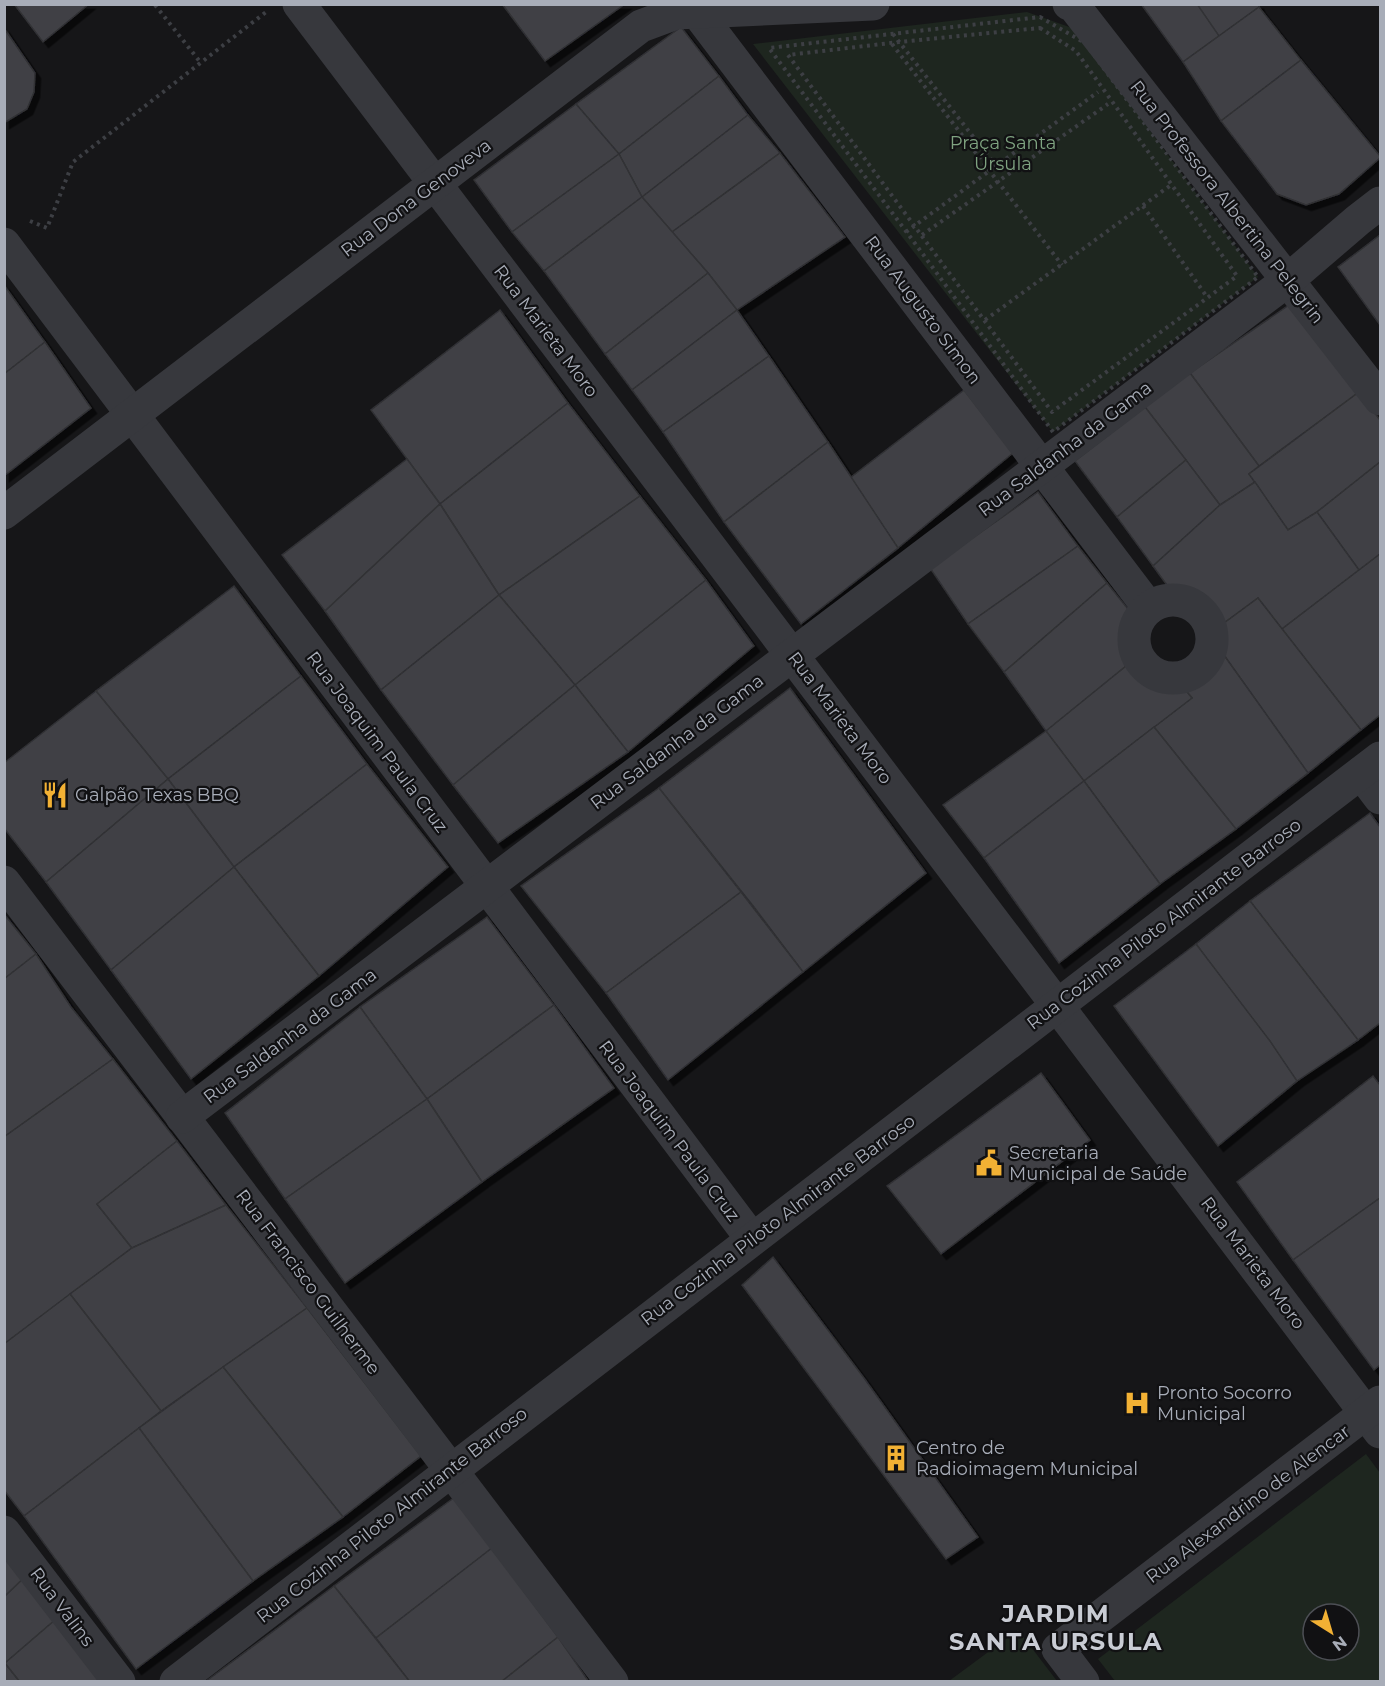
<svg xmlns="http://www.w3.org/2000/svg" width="1385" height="1686" font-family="Montserrat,sans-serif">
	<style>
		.green { fill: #1e261f; fill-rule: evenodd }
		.building { fill: #404145; stroke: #303034; stroke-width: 1.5; filter: url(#shadow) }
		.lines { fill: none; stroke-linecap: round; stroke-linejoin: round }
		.path { stroke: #3d3f44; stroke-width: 4; stroke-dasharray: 3 4.5; stroke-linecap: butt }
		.minor { stroke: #37383d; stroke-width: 33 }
		.labels { text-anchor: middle; stroke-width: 4.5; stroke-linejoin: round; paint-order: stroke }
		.park-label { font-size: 18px; fill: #7fa381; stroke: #111113 }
		.street-label { font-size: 18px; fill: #a8adb8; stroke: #111113 }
		.poi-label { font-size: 18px; fill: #a8adb8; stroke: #111113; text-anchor: start }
		.district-label { font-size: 24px; font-weight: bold; letter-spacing: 1.5px; fill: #c9ccd4; stroke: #111113 }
	</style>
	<defs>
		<filter id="shadow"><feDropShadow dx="5.5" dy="5.5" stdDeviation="0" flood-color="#0009"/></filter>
	</defs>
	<rect width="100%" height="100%" fill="#161618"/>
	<g class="green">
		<path d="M1027 12 1075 29 1258 277 1053 432 753 44Z"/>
		<path d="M1366 1454 1380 1473V1681H1115L1098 1659ZM1313 1614H1349V1650H1313Z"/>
		<path d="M1018 1630 1057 1681H949Z"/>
	</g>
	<g class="building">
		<path d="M14 4H89L43 42Z"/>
		<path d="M502 4H625L545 61Z"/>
		<path d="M1141 4H1258L1259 7 1183 62Z"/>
		<path d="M1197 4H1258L1259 7 1219 36Z"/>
		<path d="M1259 7 1301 60 1221 121 1183 62Z"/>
		<path d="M681 27 719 76 619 154 576 104Z"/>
		<path d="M4 28 35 73 34 92 27 109 4 123Z"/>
		<path d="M1301 60 1380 156V158L1339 194 1306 205 1277 194 1221 121Z"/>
		<path d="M719 76 748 115 642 197 619 154Z"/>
		<path d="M576 104 619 154 512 232 474 180Z"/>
		<path d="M748 115 780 153 672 232 642 197Z"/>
		<path d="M780 153 845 237 737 310 708 273 672 232Z"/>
		<path d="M619 154 642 197 544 271 512 232Z"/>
		<path d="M642 197 708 273 605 354 544 271Z"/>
		<path d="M1380 235V325L1338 267Z"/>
		<path d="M708 273 737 310 632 390 605 354Z"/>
		<path d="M4 285 45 342 4 374Z"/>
		<path d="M1292 303 1359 392 1259 466 1190 373Z"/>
		<path d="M500 310 568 403 440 504 371 410Z"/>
		<path d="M737 310 769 356 663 432 632 390Z"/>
		<path d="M45 342 91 408 4 476V374Z"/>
		<path d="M769 356 828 442 724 522 663 432Z"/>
		<path d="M1190 373 1259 466 1249 474 1255 482 1220 505 1145 407Z"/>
		<path d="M964 390 1013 453 898 548 850 478Z"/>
		<path d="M1359 392 1380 420V462L1317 512 1288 530 1249 474Z"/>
		<path d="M568 403 640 496 499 595 440 504Z"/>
		<path d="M1145 407 1186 460 1117 517 1075 461Z"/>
		<path d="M828 442 898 548 801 624 724 522Z"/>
		<path d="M407 459 440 504 325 611 282 555Z"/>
		<path d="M1186 460 1220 505 1153 566 1117 517Z"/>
		<path d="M1380 462V554L1359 570 1317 512Z"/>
		<path d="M1255 482 1288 530 1317 512 1359 570 1282 629 1258 598 1220 626 1218 617 1204 602 1193 595 1172 592 1153 566 1220 505Z"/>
		<path d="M1038 492 1078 546 968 624 930 568Z"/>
		<path d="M640 496 706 580 575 685 499 595Z"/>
		<path d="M440 504 499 595 381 690 325 611Z"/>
		<path d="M1078 546 1107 583 1004 672 968 624Z"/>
		<path d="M1380 554V715L1361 730 1282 629Z"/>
		<path d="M706 580 754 646 628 752 575 685Z"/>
		<path d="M1107 583 1132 614 1127 647 1131 662 1046 731 1004 672Z"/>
		<path d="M234 586 301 676 168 779 96 691Z"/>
		<path d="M499 595 575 685 453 785 381 690Z"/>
		<path d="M1258 598 1361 730 1308 773 1221 651 1223 633 1220 626Z"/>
		<path d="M1221 651 1308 773 1236 829 1154 727 1192 698 1182 686 1193 685 1204 678 1214 668Z"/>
		<path d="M1131 662 1142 676 1159 685 1172 688 1182 686 1192 698 1084 781 1046 731Z"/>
		<path d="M301 676 367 764 234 867 168 779Z"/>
		<path d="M575 685 628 752 498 843 453 785Z"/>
		<path d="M790 688 926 873 803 972 754 907 659 788Z"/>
		<path d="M96 691 168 779 46 882 4 828V763Z"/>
		<path d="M1154 727 1236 829 1160 884 1084 781Z"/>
		<path d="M1046 731 1084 781 984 858 943 805Z"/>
		<path d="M367 764 448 867 319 976 234 867Z"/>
		<path d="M168 779 234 867 111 970 46 882Z"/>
		<path d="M1084 781 1160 884 1059 963 984 858Z"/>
		<path d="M659 788 741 892 606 993 521 886Z"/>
		<path d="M1370 813 1380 827V1023L1358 1040 1250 901Z"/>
		<path d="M234 867 319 976 191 1079 111 970Z"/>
		<path d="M741 892 803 972 668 1080 606 993Z"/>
		<path d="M1250 901 1358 1040 1297 1081 1196 944Z"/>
		<path d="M4 914 36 954 4 979Z"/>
		<path d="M487 917 554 1005 427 1099 360 1007Z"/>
		<path d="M1196 944 1270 1041 1297 1081 1218 1146 1114 1006Z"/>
		<path d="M36 954 71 1007 113 1059 4 1137V979Z"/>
		<path d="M554 1005 614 1088 482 1182 427 1099Z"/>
		<path d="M360 1007 427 1099 285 1199 225 1113Z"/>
		<path d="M113 1059 177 1141 97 1204 132 1248 4 1344V1137Z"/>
		<path d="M1041 1073 1090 1140 941 1254 887 1186Z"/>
		<path d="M1373 1076 1380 1085V1198L1293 1260 1237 1182Z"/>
		<path d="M427 1099 482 1182 345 1283 285 1199Z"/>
		<path d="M177 1141 226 1205 132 1248 97 1204Z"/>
		<path d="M1380 1198V1365L1374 1370 1293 1260Z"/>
		<path d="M226 1205 307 1308 161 1411 70 1294 132 1248Z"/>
		<path d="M773 1257 864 1378 978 1537 946 1559 742 1285Z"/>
		<path d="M70 1294 161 1411 24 1516 4 1490V1344Z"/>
		<path d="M307 1308 421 1456 343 1517 223 1367Z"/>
		<path d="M223 1367 343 1517 253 1581 139 1428Z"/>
		<path d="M139 1428 253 1581 136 1669 24 1516Z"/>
		<path d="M455 1497 492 1548 376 1638 334 1586Z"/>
		<path d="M492 1548 558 1637 501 1682H410L376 1638Z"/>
		<path d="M4 1550 26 1576 4 1597Z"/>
		<path d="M26 1576 55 1620 5 1663 20 1682H4V1597Z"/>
		<path d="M334 1586 410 1682H205Z"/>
		<path d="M55 1620 103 1682H20L5 1663Z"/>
		<path d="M558 1637 589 1682H501Z"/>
	</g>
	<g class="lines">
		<g class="path">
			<path d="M155 5 201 63"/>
			<path d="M1040 17 1085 43 1258 277 1053 432 914 242 769 48Z"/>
			<path d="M1040 28 1076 51 1237 276 1052 412 788 55 899 42Z"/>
			<path d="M893 34 996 166 1098 92"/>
			<path d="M892 44 1062 265"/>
			<path d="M1143 206 1207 297"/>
			<path d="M30 221 47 228 73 162 266 12"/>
			<path d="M906 232 996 166"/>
			<path d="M922 235 1108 104"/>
			<path d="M985 320 1171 185"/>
		</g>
		<g class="minor">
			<path d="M299 4 1380 1432"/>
			<path d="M1069 4 1074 6 1380 399"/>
			<path d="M697 12 1149 608"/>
			<path d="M4 244 752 1239"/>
			<path d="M4 513 641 26 676 13 873 4"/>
			<circle cx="1173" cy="639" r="39"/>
			<path d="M1361 773 1380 798"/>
			<path d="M4 882 612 1682"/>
			<path d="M182 1117 1288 280 1358 220 1380 203"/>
			<path d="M4 1532 119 1682"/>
			<path d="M176 1682 1380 758"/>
			<path d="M1083 1682 1058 1649 1380 1402"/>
		</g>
	</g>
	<defs>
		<g id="restaurant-bare" transform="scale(2.07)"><path d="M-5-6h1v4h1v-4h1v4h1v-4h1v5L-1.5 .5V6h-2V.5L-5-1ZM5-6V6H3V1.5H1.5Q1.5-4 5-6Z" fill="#f2b134" stroke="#111113" stroke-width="2.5" paint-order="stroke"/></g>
		<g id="civic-bare" transform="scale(2.07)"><path d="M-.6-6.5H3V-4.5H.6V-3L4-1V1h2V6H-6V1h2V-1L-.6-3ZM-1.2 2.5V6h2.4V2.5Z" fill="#f2b134" stroke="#111113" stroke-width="2.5" paint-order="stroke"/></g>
		<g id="hospital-bare" transform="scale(2.07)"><path d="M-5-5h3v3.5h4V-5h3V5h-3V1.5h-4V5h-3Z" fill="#f2b134" stroke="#111113" stroke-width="2.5" paint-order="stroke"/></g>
		<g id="building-bare" transform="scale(2.07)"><path d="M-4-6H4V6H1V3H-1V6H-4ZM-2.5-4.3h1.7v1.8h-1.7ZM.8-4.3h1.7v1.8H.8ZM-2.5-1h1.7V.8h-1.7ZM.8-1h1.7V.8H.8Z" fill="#f2b134" stroke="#111113" stroke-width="2.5" paint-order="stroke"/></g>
	</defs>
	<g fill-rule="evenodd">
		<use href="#restaurant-bare" x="55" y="795"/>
		<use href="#civic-bare" x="989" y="1163"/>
		<use href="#hospital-bare" x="1137" y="1403"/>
		<use href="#building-bare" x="896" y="1458"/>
	</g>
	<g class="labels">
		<g class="park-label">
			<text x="1003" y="149">Praça Santa<tspan x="1003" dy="21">Úrsula</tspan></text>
		</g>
		<g class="street-label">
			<text transform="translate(416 198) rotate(-37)" y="6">Rua Dona Genoveva</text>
			<text transform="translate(1227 202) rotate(52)" y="6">Rua Professora Albertina Pelegrin</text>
			<text transform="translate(923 310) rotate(53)" y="6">Rua Augusto Simon</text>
			<text transform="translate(546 331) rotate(53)" y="6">Rua Marieta Moro</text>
			<text transform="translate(1065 449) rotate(-37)" y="6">Rua Saldanha da Gama</text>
			<text transform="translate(840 718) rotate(53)" y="6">Rua Marieta Moro</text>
			<text transform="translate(377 742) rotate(53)" y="6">Rua Joaquim Paula Cruz</text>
			<text transform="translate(677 742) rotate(-37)" y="6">Rua Saldanha da Gama</text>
			<text transform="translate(1164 924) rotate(-37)" y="6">Rua Cozinha Piloto Almirante Barroso</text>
			<text transform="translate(290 1036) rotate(-37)" y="6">Rua Saldanha da Gama</text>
			<text transform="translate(669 1131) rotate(53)" y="6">Rua Joaquim Paula Cruz</text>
			<text transform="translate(778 1220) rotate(-37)" y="6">Rua Cozinha Piloto Almirante Barroso</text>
			<text transform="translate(1253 1263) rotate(53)" y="6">Rua Marieta Moro</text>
			<text transform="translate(308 1282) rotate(53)" y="6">Rua Francisco Guilherme</text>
			<text transform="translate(1248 1504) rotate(-37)" y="6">Rua Alexandrino de Alencar</text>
			<text transform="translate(392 1515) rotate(-38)" y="6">Rua Cozinha Piloto Almirante Barroso</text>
			<text transform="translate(62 1607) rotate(53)" y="6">Rua Valins</text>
		</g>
		<g class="poi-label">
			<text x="75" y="801">Galpão Texas BBQ</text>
			<text x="1009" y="1159">Secretaria<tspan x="1009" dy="21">Municipal de Saúde</tspan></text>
			<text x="1157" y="1399">Pronto Socorro<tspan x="1157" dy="21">Municipal</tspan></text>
			<text x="916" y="1454">Centro de<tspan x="916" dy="21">Radioimagem Municipal</tspan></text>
		</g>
		<g class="district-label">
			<text x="1056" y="1622">JARDIM<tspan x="1056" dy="28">SANTA URSULA</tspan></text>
		</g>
	</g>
	<rect width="1385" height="1686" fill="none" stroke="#a8adb8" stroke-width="12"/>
	<g transform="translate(1331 1632) rotate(143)"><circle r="28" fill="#111113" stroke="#4d4f55" stroke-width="1.5"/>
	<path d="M0-4.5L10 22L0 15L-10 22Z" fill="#f2b134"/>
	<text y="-9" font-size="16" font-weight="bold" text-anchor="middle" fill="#a8adb8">N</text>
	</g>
</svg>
